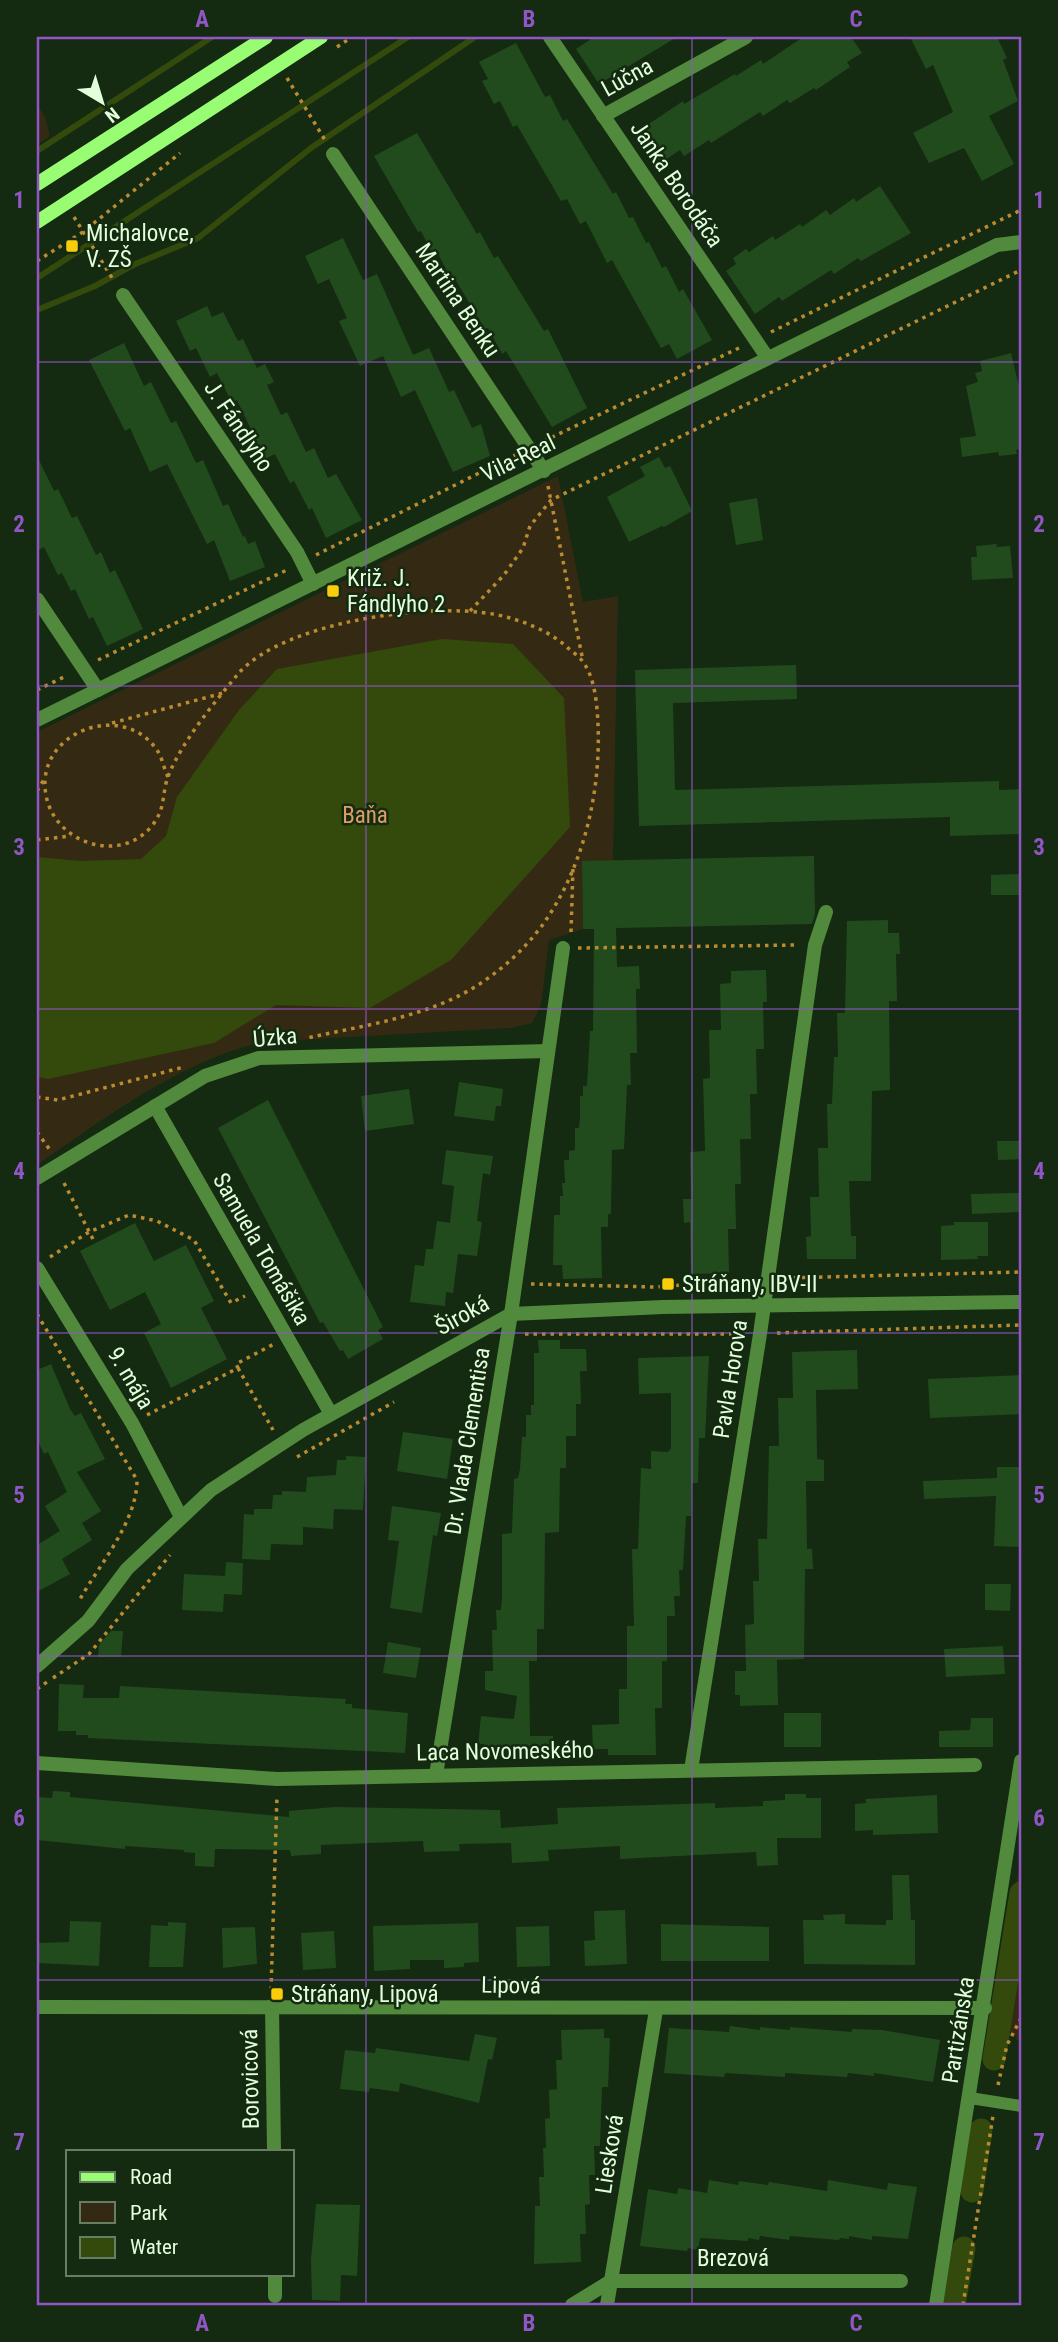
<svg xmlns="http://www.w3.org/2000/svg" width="1058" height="2342" font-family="'Roboto Condensed',sans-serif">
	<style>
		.green { fill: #342a14 }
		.water { fill: #34490c }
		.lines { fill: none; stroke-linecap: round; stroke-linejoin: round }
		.stream { stroke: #34490c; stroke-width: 6 }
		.canal { stroke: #34490c; stroke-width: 23 }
		.building { fill: #224b1d }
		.path { stroke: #bb8b32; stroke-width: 3.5; stroke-dasharray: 3.5 5; stroke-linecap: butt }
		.service { stroke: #51893d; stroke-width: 12 }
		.minor { stroke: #51893d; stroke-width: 14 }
		.secondary { stroke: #99fd74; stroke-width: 14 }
		.grid { fill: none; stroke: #9056c5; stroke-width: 2; stroke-opacity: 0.55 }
		.poi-dot { fill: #fbcc0a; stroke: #142a11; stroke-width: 2.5 }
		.labels { text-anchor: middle; stroke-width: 5; stroke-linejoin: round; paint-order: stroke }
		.street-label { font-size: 23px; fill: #e2fedb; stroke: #142a11 }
		.poi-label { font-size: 23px; fill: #e2fedb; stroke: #142a11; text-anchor: start }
		.park-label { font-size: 23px; fill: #df9d66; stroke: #142a11 }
		.neatline { fill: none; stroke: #9056c5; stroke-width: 2.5 }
		.grid-label { font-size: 23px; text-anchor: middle; font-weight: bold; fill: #9056c5 }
	</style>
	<rect width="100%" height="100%" fill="#142a11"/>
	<g class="green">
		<path d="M37 103 45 117 50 136 37 145Z"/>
		<path d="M558 476 583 602 618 596 613 861H582L583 929 549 940 541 1005 532 1023 511 1028 262 1042C180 1062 106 1117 37 1165V732Z"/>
		<path d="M1021 1852V2044L996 2015Z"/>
	</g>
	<path class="water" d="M442 639 513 644 564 698 570 827 451 960 370 1008 276 1005 214 1043 48 1079 37 1077V857L81 861 141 859 166 836 177 797 239 710 277 669Z"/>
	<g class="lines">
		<g class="stream">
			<path d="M37 151 212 37"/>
			<path d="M37 278 408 37"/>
			<path d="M37 310 95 286 133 265 198 238 311 148 475 37"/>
		</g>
		<g class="canal">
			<path d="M994 2059 1021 1893"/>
			<path d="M972 2191 981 2130"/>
			<path d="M954 2305 964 2248"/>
		</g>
	</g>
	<g class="building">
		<path d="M594 37H677L599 84 576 49Z"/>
		<path d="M803 37H851L862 53 847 62 850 67 816 90 814 88 790 103 787 100 763 116 760 112 711 143 709 140 684 156 680 150 656 166 634 134 683 101 684 104 735 74 736 76 761 60 763 64Z"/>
		<path d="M910 37H997L1007 58 1003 60 1018 101 989 116 1014 164 982 181 964 148 929 163 913 133 953 112 933 65 926 69Z"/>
		<path d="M516 43 545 97 550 95 563 121 567 119 613 194 616 192 629 218 633 217 646 243 649 242 662 268 666 266 679 292 683 289 712 340 677 359 669 344 661 348 612 260 607 263 586 221 580 224 567 199 561 201 517 125 513 127 500 101 494 104 482 81 488 79 479 62Z"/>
		<path d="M417 133 477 234 480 232 494 258 498 256 544 331 548 329 587 408 552 427 506 351 502 354 488 328 485 329 455 279 452 280 438 254 434 257 421 231 418 232 374 156Z"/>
		<path d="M880 186 911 233 861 261 858 258 834 274 831 270 782 301 779 297 755 314 726 271 736 264 733 258 746 249 749 252 773 236 775 240 800 224 802 227 826 210 830 215 854 198 856 202Z"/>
		<path d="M343 238 363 280 377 274 413 355 429 348 449 392 454 390 472 428 481 424 490 456 453 472 415 390 401 397 383 356 360 366 339 321 347 318 329 279 318 284 305 256Z"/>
		<path d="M207 306 212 317 223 312 238 341 243 339 257 368 265 364 274 382 267 385 281 415 287 412 306 452 314 448 328 478 336 474 362 520 326 538 312 508 309 510 294 481 290 483 275 454 265 459 237 400 232 403 217 373 210 377 196 348 190 351 176 321Z"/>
		<path d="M124 343 144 386 151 382 171 423 176 421 196 463 203 460 223 506 228 504 243 537 245 536 248 544 255 541 265 567 230 581 214 540 207 544 167 464 150 472 130 428 125 431 89 360Z"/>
		<path d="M1011 353 1021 395V449L1016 450 1017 454 999 456 998 452 962 457 960 438 976 436 966 386 978 382 975 373 982 371 980 361Z"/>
		<path d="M37 456 54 491 58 489 72 518 77 516 96 555 101 552 110 573 115 570 143 629 107 646 93 617 89 619 75 589 71 591 62 573 58 575 44 547 37 551Z"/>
		<path d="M659 457 665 468 670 466 692 511 664 527 662 526 629 542 607 497 645 476 640 467Z"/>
		<path d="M757 498 763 540 736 545 729 503Z"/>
		<path d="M997 544 996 547 1010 546 1013 578 972 580 971 557H977L976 546Z"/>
		<path d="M796 665 797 699 673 703 675 790 999 781V790L1021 789V834L950 836V817L639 826 635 670Z"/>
		<path d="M814 856 815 914 812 924 616 928 617 967 639 966 640 989H636L637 1053H630L631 1085H627L624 1149 612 1150 611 1214H608V1227H601L602 1278 563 1279 562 1265H553L554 1215H560V1196H563L562 1183H565L564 1160H569V1151L575 1150V1128H579L580 1118V1096H583V1086H587L590 1031H593L594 929H583L582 861Z"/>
		<path d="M1021 874V895H991V875Z"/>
		<path d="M888 920V933H899L900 954H896L897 1001H889L890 1090 872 1091 871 1181H849L851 1236H856V1259H807L806 1237 811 1236 810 1197H819L818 1148H828L827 1104H832L834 1057H838L837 1013H845L847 921Z"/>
		<path d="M766 970 767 1002H763L764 1049H756L757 1094H750L751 1139H740L741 1184H735L736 1229H728L729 1273 691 1274 690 1222 684 1223 683 1199H691L690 1152 705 1151 703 1079 710 1078 709 1030H721L720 984 731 983V971Z"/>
		<path d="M459 1082 503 1089 501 1106H496L494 1121 454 1116Z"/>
		<path d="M409 1089 414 1124 365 1131 361 1096Z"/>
		<path d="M268 1100 383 1327 378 1330 383 1339 348 1359 343 1350 340 1351 323 1322 320 1323 218 1128Z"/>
		<path d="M997 1141H1021V1159L998 1160Z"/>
		<path d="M446 1150 493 1156 490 1175 483 1173 477 1221 482 1222 477 1256 458 1254 453 1293 446 1292 445 1306 410 1302 415 1265 424 1266 426 1249H433L437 1221 450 1223 454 1186 442 1184Z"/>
		<path d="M1021 1193V1212L972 1214 971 1194Z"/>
		<path d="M954 1222H988V1256H977L978 1259 941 1260V1226L954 1225Z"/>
		<path d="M135 1223 154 1261 186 1245 214 1301 201 1308 227 1359 171 1388 144 1333 161 1324 145 1292 110 1310 80 1251Z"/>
		<path d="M538 1340H560V1349H586L587 1371H580L581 1404H576V1436H566V1468H560L559 1532 545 1533 544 1629H537V1661H529L530 1736H553V1756L484 1758V1744H478L481 1716 514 1719 517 1696 485 1690V1671H493L492 1630H497L496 1610H501L502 1597V1534L512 1533 514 1479 518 1478 520 1469 522 1437H526V1415H531V1405H534V1353H539Z"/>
		<path d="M857 1350 858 1389 816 1390 817 1459 824 1460V1481H806L807 1549H812L813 1569H805L804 1659 777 1660 778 1705 740 1706V1695H735V1671H746L745 1625 754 1624 753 1581H759L758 1539H767L769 1446H779L778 1398H793L792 1352Z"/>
		<path d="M709 1356 705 1438H699L698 1483H692L691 1516H686L683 1570H679L680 1596H674L675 1616H667V1661H662V1708H655L656 1755H608V1749H593L592 1725 619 1724V1689H627V1626H634L632 1549H638L641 1468 651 1469V1451L668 1452 671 1448V1393L639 1394 638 1358Z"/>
		<path d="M51 1364 70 1409 75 1416 81 1413 105 1459 77 1472 101 1511 82 1523 92 1540 62 1559 70 1574 37 1592V1545L60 1531 45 1506 67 1492 48 1452 44 1454 37 1439V1370Z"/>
		<path d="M1021 1375V1414L930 1418 928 1379Z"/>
		<path d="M403 1432 453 1439 447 1479 397 1471Z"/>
		<path d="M346 1456 366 1457 363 1510 334 1509 333 1529 303 1527V1545L271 1544 270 1560 242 1559 244 1514 254 1515V1509H272L273 1495H282V1491L306 1492 307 1477 336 1475 337 1460H346Z"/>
		<path d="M997 1467H1021V1547L994 1546 996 1496 924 1499 923 1481 997 1478Z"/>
		<path d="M392 1506 441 1513 437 1536 433 1535 422 1613 390 1608 399 1541 388 1540Z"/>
		<path d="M226 1562 243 1563 242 1595 224 1594 223 1612 182 1610 184 1574 225 1576Z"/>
		<path d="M985 1584H1011L1010 1611 985 1610Z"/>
		<path d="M111 1631H123L121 1657H98L99 1645Z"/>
		<path d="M388 1642 421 1648 416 1678 383 1673Z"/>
		<path d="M1003 1646 1005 1674 946 1677 944 1649Z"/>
		<path d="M59 1684 84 1685 83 1698H119L120 1686 346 1699 345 1704H352V1708L408 1713 405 1753 88 1738V1735H76V1731H58Z"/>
		<rect x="784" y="1713" width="37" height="34"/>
		<path d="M971 1718H993V1747H939V1731L970 1730Z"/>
		<path d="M53 1791 70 1792V1797L289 1817V1811L334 1807 500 1810 501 1828 558 1824 557 1808 715 1803V1808L763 1806V1801L785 1800V1794H806V1798H821V1838H777L778 1865 757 1866 756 1852 620 1859V1846L548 1850 549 1861 512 1863 511 1843 459 1844 460 1851 424 1852 423 1841 321 1845V1854L291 1856 290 1850 215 1849 214 1867 195 1866V1853L184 1852V1850L125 1846V1849L37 1840V1797L52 1798Z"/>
		<path d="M937 1795 938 1833 873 1835V1830L855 1831V1804L866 1803V1799Z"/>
		<path d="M892 1875H909L911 1920H915V1965L804 1964 803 1920H824L823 1915 845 1914V1924L886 1925V1920H893Z"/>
		<path d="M625 1910 627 1964 585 1966 584 1941 595 1940 594 1911Z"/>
		<path d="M70 1921 101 1922 99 1966 37 1963V1943L69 1942Z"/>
		<path d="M168 1922 186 1923 183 1967H149L151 1925 168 1926Z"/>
		<path d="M478 1923 479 1962 464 1963V1967L444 1968V1960H410V1969L374 1971 373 1926Z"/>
		<path d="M661 1924 769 1927V1961H661Z"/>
		<path d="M549 1926 550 1966 517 1967 516 1927Z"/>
		<path d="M255 1927 257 1964 223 1968 222 1928Z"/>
		<path d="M334 1931 336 1968 303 1970 301 1933Z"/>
		<path d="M730 2026 760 2030V2027L790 2030V2027L852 2032V2029L882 2030 940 2040 933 2082 874 2073V2076L848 2073 847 2077 785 2073V2077L725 2073 724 2077 664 2073 669 2028 729 2032Z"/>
		<path d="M604 2029V2038H610L608 2087H602L600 2146H594L595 2175H589L590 2204 585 2205 586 2234H580L581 2262 534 2264 535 2206H540L539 2177H544L543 2148H546L545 2119 550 2118 549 2090 557 2089 556 2060H562L561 2030Z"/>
		<path d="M475 2034 497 2038 492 2060 488 2059 479 2103 400 2083 399 2092 370 2088 369 2092 340 2089 345 2050 375 2053 376 2048 469 2061Z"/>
		<path d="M709 2180 738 2185 739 2181 768 2185 769 2182 827 2191 828 2180 887 2190 888 2183 917 2187 908 2239 872 2236V2240L849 2236V2239L840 2238 839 2240 790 2236 789 2240 760 2236 759 2240 748 2238V2241L700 2238 698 2250 688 2248 687 2251 640 2246 648 2189 677 2194 678 2188 707 2193Z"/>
		<path d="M316 2204 360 2205 357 2276 341 2275 340 2301 312 2300 311 2260Z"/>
	</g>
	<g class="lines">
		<g class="path">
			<path d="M337 47 352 37"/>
			<path d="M287 78 325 140"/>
			<path d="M74 217 114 281"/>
			<path d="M37 261 83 232 180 153"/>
			<path d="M771 332 1021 210"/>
			<path d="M544 441 739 348"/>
			<path d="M548 486 583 661"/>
			<path d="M316 555 515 455"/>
			<path d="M470 611 504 575 523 548 530 526 551 500 1021 270"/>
			<path d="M98 660 287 570"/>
			<path d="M37 690 66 676"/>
			<path d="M112 723 223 693"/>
			<path d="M168 777C164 769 162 757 157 750 122 699 34 733 46 795 54 842 118 865 151 827 167 808 161 793 169 774 184 739 214 703 238 674 284 620 446 598 510 618 531 624 551 633 567 647 572 652 579 656 583 662 595 678 597 704 598 724 601 793 583 870 541 927 525 948 506 966 484 981 434 1016 366 1025 307 1038"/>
			<path d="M37 791 45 778"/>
			<path d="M37 840 71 836"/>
			<path d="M571 932 573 867"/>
			<path d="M578 948 798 945"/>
			<path d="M37 1097 58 1100 184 1067"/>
			<path d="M37 1132 50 1150"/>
			<path d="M64 1183 95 1243"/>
			<path d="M50 1257 89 1232 129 1215 157 1221 194 1240 231 1303 245 1296"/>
			<path d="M785 1278 1021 1272"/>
			<path d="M531 1284 654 1287 750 1280"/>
			<path d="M37 1314 137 1480C137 1521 100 1564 80 1599"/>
			<path d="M777 1333 1021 1325"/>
			<path d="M525 1334H742"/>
			<path d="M238 1368 273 1430"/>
			<path d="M147 1415 238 1368 236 1364 274 1344"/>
			<path d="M297 1457 394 1402"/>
			<path d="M53 1678 89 1654 170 1555"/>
			<path d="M37 1689 47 1682"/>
			<path d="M271 1990 277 1795"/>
			<path d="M998 2085 1007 2045 1021 2018"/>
			<path d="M963 2305 993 2116"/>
		</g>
		<path class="service" d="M970 2098 1021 2106"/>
		<g class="minor">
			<path d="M550 37 767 357"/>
			<path d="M603 116 746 37"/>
			<path d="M333 154 544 471"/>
			<path d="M123 295 297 552 313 584"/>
			<path d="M37 599 98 690"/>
			<path d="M37 720 997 245 1021 242"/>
			<path d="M155 1106 331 1414"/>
			<path d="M37 1178 205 1076 259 1058 548 1051"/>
			<path d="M37 1268 132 1423 180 1515"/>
			<path d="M37 1666 88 1621 127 1569 211 1490 303 1430 511 1314 663 1307 1021 1302"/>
			<path d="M37 1763 277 1779 975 1765"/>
			<path d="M691 1770 760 1334 815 945 826 912"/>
			<path d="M436 1775 511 1314 563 948"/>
			<path d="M272 2006 274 2151"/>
			<path d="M37 2007 985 2008"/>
			<path d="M275 2274V2296"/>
			<path d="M572 2305 611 2281H901"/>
			<path d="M607 2305 656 2010"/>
			<path d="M936 2305 1021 1761"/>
		</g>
		<g class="secondary">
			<path d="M37 184 266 37"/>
			<path d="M37 222 321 37"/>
		</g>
	</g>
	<path class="grid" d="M366 37V2305M692 37V2305M37 362H1021M37 686H1021M37 1009H1021M37 1333H1021M37 1656H1021M37 1980H1021"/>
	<g class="poi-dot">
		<rect x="65" y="239" width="14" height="14" rx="3.5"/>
		<rect x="326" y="584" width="14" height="14" rx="3.5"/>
		<rect x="661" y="1277" width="14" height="14" rx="3.5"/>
		<rect x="270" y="1987" width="14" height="14" rx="3.5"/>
	</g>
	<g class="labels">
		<g class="street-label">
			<text transform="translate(627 77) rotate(-29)" y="8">Lúčna</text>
			<text transform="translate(677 184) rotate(56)" y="8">Janka Borodáča</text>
			<text transform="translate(458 300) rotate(56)" y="8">Martina Benku</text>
			<text transform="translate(239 426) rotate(56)" y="8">J. Fándlyho</text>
			<text transform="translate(518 458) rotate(-26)" y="8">Vila-Real</text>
			<text transform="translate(275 1037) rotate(-5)" y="8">Úzka</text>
			<text transform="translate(262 1249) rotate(60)" y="8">Samuela Tomášika</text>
			<text transform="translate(462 1315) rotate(-29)" y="8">Široká</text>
			<text transform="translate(131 1378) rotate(59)" y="8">9. mája</text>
			<text transform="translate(730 1379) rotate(-81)" y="8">Pavla Horova</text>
			<text transform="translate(467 1441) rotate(-81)" y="8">Dr. Vlada Clementisa</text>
			<text transform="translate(505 1751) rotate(-1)" y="8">Laca Novomeského</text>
			<text transform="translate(511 1985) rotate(1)" y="8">Lipová</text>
			<text transform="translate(958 2030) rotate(-81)" y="8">Partizánska</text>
			<text transform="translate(250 2079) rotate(-91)" y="8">Borovicová</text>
			<text transform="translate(609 2154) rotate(-81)" y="8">Liesková</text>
			<text x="733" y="2266">Brezová</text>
		</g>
		<g class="poi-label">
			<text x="86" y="241">Michalovce,<tspan x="86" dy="26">V. ZŠ</tspan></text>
			<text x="347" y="586">Križ. J.<tspan x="347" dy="26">Fándlyho 2</tspan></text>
			<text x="682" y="1292">Stráňany, IBV-II</text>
			<text x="291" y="2002">Stráňany, Lipová</text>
		</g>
		<g class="park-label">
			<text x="365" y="823">Baňa</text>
		</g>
	</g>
	<rect width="1058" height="2342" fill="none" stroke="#142a11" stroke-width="77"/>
	<rect x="66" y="2150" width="228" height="126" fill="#142a11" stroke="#667f62" stroke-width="2"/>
	<rect x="80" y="2172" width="35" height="10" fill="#99fd74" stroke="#667f62" stroke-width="2"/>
	<text x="130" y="2184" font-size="21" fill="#e2fedb">Road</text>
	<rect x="80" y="2202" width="35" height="21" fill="#342a14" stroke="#667f62" stroke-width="2"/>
	<text x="130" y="2220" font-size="21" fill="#e2fedb">Park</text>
	<rect x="80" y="2237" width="35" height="21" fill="#34490c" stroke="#667f62" stroke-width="2"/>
	<text x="130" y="2254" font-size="21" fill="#e2fedb">Water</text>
	<g transform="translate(102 102) rotate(142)" stroke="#142a11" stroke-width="5" paint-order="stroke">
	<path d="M0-5L12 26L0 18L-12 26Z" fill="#e2fedb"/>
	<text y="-10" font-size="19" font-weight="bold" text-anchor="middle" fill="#e2fedb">N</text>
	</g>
	<rect x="38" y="38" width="982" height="2266" class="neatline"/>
	<g class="grid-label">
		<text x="202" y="27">A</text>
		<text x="529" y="27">B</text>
		<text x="856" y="27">C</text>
		<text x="19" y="208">1</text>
		<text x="1039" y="208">1</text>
		<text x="19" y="532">2</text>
		<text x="1039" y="532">2</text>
		<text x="19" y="855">3</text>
		<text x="1039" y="855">3</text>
		<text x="19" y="1179">4</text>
		<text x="1039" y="1179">4</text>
		<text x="19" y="1503">5</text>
		<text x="1039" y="1503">5</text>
		<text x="19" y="1826">6</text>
		<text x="1039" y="1826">6</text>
		<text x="19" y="2150">7</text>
		<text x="1039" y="2150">7</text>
		<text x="202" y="2331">A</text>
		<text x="529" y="2331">B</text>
		<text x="856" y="2331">C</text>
	</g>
</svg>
